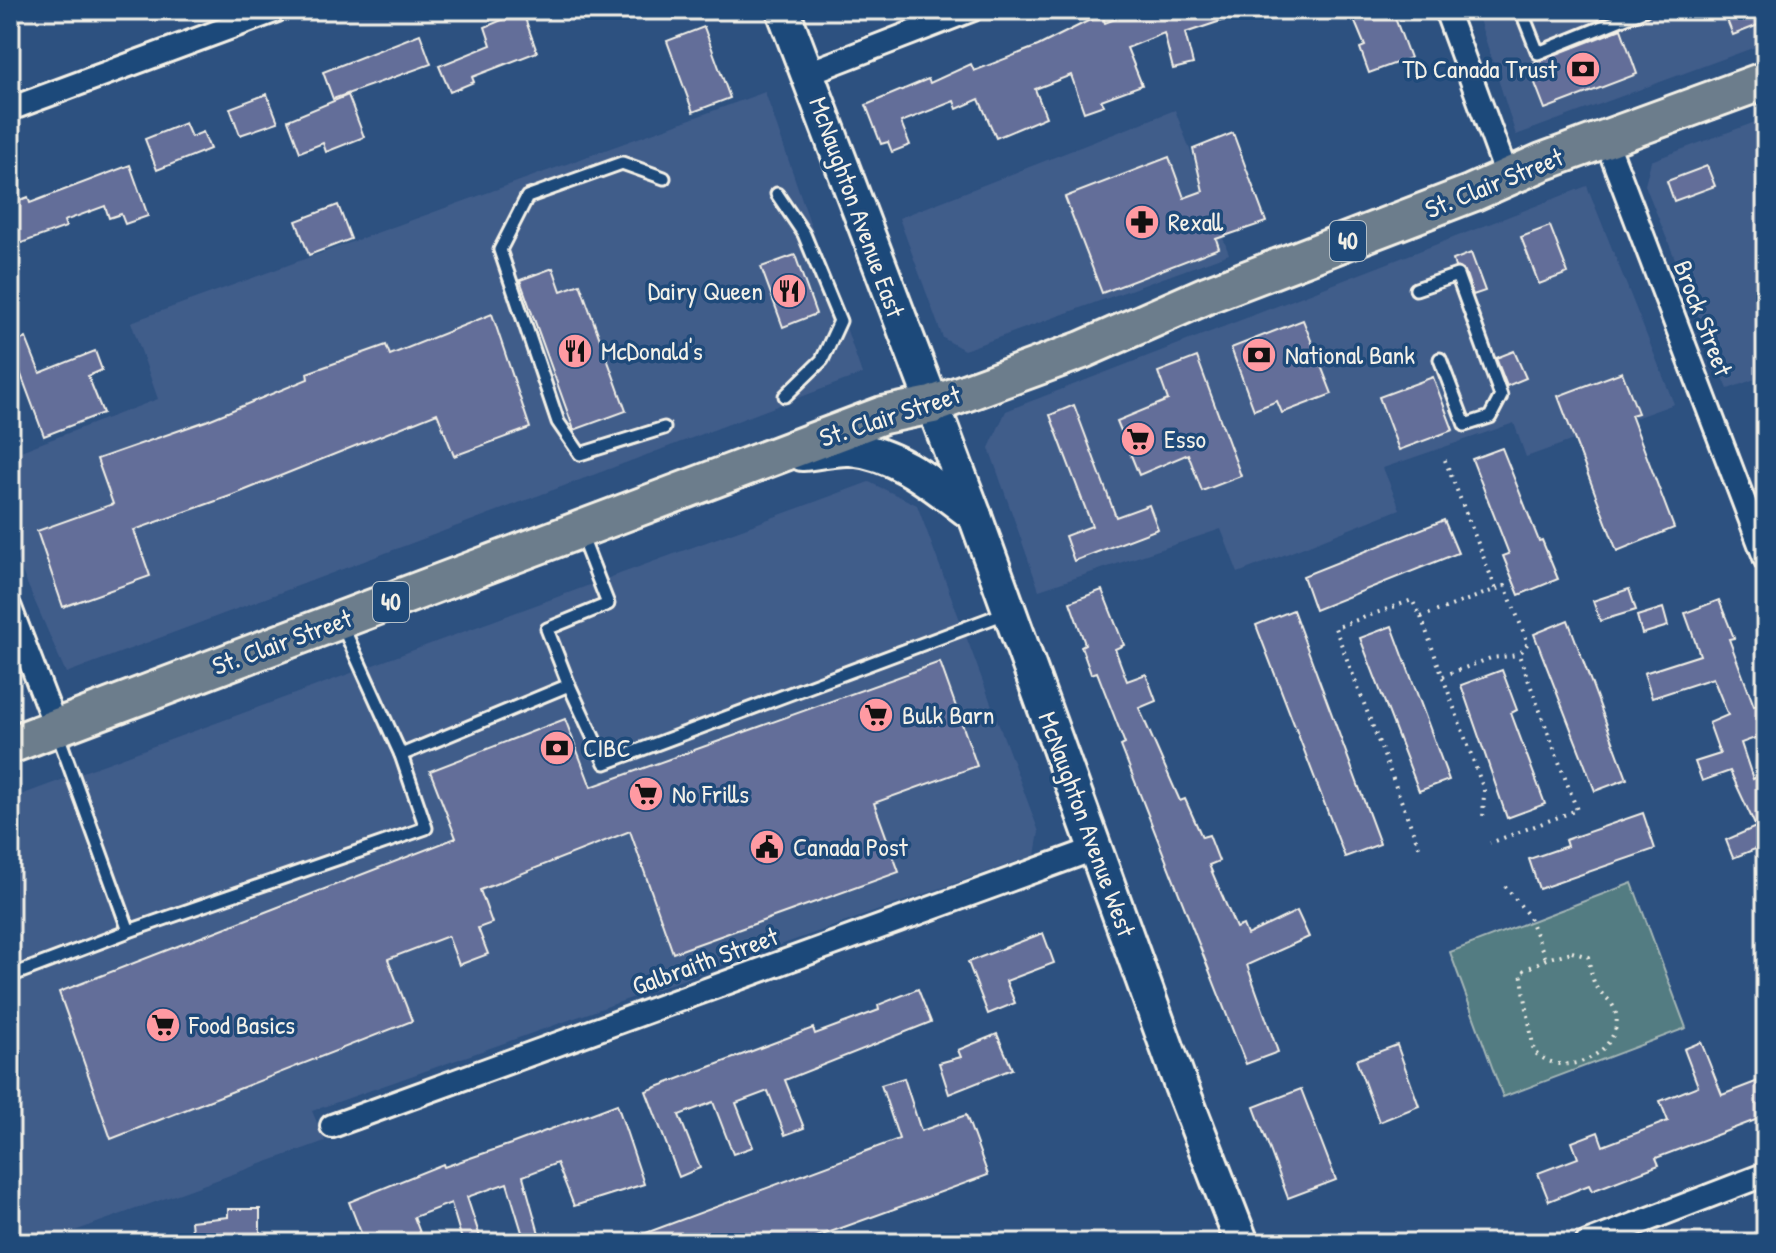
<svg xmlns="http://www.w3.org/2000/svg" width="1776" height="1253" font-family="'Patrick Hand',sans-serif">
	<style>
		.built { fill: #415d8a }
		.green { fill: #537b82; stroke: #a4b6b5; stroke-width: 2 }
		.building { fill: #636e99; stroke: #f4f1e8; stroke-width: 2 }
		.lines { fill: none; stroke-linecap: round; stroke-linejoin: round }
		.service-casing { stroke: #f4f1e8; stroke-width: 17 }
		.minor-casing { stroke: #f4f1e8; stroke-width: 28 }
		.secondary-casing { stroke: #f4f1e8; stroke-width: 38 }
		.primary-casing { stroke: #f4f1e8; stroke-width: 42 }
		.path { stroke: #f4f1e8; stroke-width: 4; stroke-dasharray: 2 6; stroke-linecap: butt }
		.service { stroke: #1f4a7a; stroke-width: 11 }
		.minor { stroke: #1f4a7a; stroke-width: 22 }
		.secondary { stroke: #1f4a7a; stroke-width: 32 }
		.primary { stroke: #6c7d8c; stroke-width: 36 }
		.labels { text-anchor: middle; stroke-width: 7; stroke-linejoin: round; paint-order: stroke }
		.shield { fill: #1f4a7a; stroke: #b4bfc7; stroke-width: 2 }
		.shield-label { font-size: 24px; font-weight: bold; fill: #f4f1e8 }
		.poi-label { font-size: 26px; fill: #f4f1e8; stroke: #1f4a7a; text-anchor: start }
		.street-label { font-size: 26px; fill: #f4f1e8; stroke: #1f4a7a }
	</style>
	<rect width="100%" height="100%" fill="#2d5180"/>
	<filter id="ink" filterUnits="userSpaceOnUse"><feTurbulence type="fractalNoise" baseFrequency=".0125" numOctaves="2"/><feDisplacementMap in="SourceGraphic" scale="16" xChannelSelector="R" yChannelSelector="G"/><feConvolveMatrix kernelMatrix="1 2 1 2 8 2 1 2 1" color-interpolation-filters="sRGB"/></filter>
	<g filter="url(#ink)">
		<g class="built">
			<path d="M1476 10H1766V43L1516 135Z"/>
			<path d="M765 92 862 374 66 673 10 544V455L158 399 131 322Z"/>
			<path d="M1175 110 1229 254 964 350 943 338 899 218Z"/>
			<path d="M1766 118V375L1728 389 1645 185 1651 161Z"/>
			<path d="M1587 186 1674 404 1526 457 1514 423 1383 468 1400 509 1238 573 1221 529 1039 590 989 448 1006 411Z"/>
			<path d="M869 482 917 505 1039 832 1035 855 312 1111 325 1141 41 1243H10V799Z"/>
		</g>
		<path class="green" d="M1632 883 1686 1028 1503 1097 1450 952Z"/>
		<g class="building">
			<path d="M498 10H522L537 52 472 77 474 82 450 92 439 66 491 45 485 27 502 20Z"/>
			<path d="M1137 10H1244L1245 13 1185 33 1193 64 1173 69 1164 33 1127 48 1142 85 1101 100 1104 105 1084 112 1071 75 1035 89 1046 117 996 138 979 99 957 109 954 101 901 122 910 145 892 152 888 142 881 144 866 105 928 79 930 83 971 64 974 71 1038 46 1102 14 1105 23Z"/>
			<path d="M1350 10H1392L1410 58 1369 73 1360 48 1365 46Z"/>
			<path d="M1723 10H1766V22L1733 35Z"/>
			<path d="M704 27 730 98 693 112 667 41Z"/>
			<path d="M1621 29 1637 74 1545 109 1528 65Z"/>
			<path d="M420 34 431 64 333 99 323 72Z"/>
			<path d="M267 94 278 122 240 135 230 108Z"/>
			<path d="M348 95 364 137 326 152 323 143 300 152 288 120Z"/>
			<path d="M185 123 191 137 203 132 210 149 157 170 145 139Z"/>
			<path d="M1233 133 1266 222 1216 239 1219 248 1102 293 1065 197 1169 157 1184 198 1203 191 1193 149Z"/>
			<path d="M130 165 148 216 125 224 121 214 109 218 105 206 64 221 66 227 16 245 10 228V204L28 197 30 203Z"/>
			<path d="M1707 166 1715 186 1674 201 1667 181Z"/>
			<path d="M338 205 351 239 309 255 296 221Z"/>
			<path d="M1550 226 1568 273 1539 284 1521 237Z"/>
			<path d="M1471 253 1485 291 1473 295 1465 271 1455 267 1453 260Z"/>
			<path d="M795 255 816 314 783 327 761 267Z"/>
			<path d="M553 268 561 291 580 284 626 411 574 430 520 280Z"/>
			<path d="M492 314 530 428 454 456 437 413 233 495 134 530 150 576 63 607 37 531 113 504 97 459 206 421 308 379 307 373 386 345 390 355Z"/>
			<path d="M1303 320 1332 394 1282 413 1277 401 1254 410 1231 348Z"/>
			<path d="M26 338 40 373 95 351 102 370 88 376 103 413 44 436 20 372 10 375V344Z"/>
			<path d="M1514 351 1526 378 1507 386 1496 358Z"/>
			<path d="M1197 357 1241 476 1202 491 1188 454 1139 475 1117 421 1168 400 1158 372Z"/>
			<path d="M1622 372 1638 413 1631 415 1674 528 1617 551 1558 396Z"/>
			<path d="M1433 377 1453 430 1399 450 1379 397Z"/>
			<path d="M1074 405 1116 517 1149 505 1158 529 1074 561 1065 536 1092 526 1050 415Z"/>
			<path d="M1502 448 1539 541 1542 540 1558 579 1519 595 1503 556 1509 554 1472 459Z"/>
			<path d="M1444 520 1458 553 1315 610 1303 576Z"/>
			<path d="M1629 589 1636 610 1600 621 1593 601Z"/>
			<path d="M1102 590 1124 645 1115 649 1127 681 1146 674 1156 701 1139 708 1180 801 1185 799 1202 837 1209 835 1219 861 1209 865 1236 928 1243 925 1247 935 1297 911 1309 937 1247 965 1278 1052 1246 1064 1121 746 1125 744 1097 672 1091 674 1081 646 1085 644 1070 602Z"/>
			<path d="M1719 600 1734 638 1729 639 1754 706 1759 704 1766 722V734L1741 743 1753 779 1766 773V848L1765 845 1733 858 1726 840 1756 827 1730 771 1702 781 1695 762 1720 754 1709 723 1728 715 1713 678 1652 698 1644 673 1700 655 1685 613Z"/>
			<path d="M1663 608 1668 626 1642 634 1637 616Z"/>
			<path d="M1293 610 1380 844 1345 857 1256 625Z"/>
			<path d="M1568 620 1627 779 1595 791 1534 634Z"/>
			<path d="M1392 626 1449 780 1419 791 1360 638Z"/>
			<path d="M940 662 977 766 874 803 899 872 673 953 630 831 480 890 492 923 478 928 488 954 459 965 448 936 388 959 412 1021 111 1139 59 992 456 838 430 771 565 719 591 787Z"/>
			<path d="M1502 670 1517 710 1511 713 1545 804 1507 818 1461 685Z"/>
			<path d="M1643 813 1655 849 1539 889 1529 859 1567 846 1565 840Z"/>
			<path d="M1043 933 1054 963 1006 981 1015 1003 988 1014 968 962Z"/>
			<path d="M918 989 931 1022 785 1080 804 1128 785 1135 768 1091 736 1103 753 1147 733 1154 713 1102 679 1115 700 1168 679 1177 646 1091 813 1028 815 1034 879 1010 878 1005Z"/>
			<path d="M997 1034 1012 1069 949 1094 939 1063 961 1057 958 1050Z"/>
			<path d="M1701 1042 1722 1095 1766 1078V1116L1656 1158 1659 1165 1592 1191 1589 1185 1549 1201 1538 1173 1578 1158 1572 1142 1598 1132 1603 1146 1668 1121 1660 1101 1698 1086 1684 1049Z"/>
			<path d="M1397 1045 1419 1106 1379 1122 1356 1060Z"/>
			<path d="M904 1078 921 1131 966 1115 988 1175 800 1243H619L899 1139 881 1085Z"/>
			<path d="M1301 1089 1336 1180 1288 1198 1254 1107Z"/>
			<path d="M617 1104 644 1184 574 1206 557 1163 523 1176 540 1237 525 1242 507 1183 467 1197 482 1243H463L451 1203 414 1217 424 1243H365L349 1202 443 1164 444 1167 511 1144Z"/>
			<path d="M228 1209H260V1243H193L191 1221 228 1217Z"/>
		</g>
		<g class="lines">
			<g class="service-casing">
				<g id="service">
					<path d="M1521 10 1538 53 1644 10"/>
					<path d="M664 178 622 163 527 197 500 250 558 422 580 454 664 428"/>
					<path d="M777 194 804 234 840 321 822 360 785 396"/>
					<path d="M1416 289 1457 275 1501 396 1490 417 1465 425 1440 359"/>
					<path d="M569 685 547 629 608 604 580 532"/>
					<path d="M57 732 129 931"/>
					<path d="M401 755 569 685 605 763 1008 612"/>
					<path d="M10 976 129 931 426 828 401 755 341 623"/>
				</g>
			</g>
			<g class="minor-casing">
				<g id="minor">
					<path d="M1446 10 1507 176"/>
					<path d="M808 73 971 10"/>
					<path d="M10 109 277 10"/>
					<path d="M1606 140 1766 560"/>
					<path d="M10 608 56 728"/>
					<path d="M332 1126 1097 848"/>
					<path d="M1587 1243 1766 1174"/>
				</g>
			</g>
			<g class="secondary-casing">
				<g id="secondary">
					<path d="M783 10 975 516 1181 1086 1242 1243"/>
					<path d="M802 454C817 453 835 448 851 449 900 454 937 488 975 516"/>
				</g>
			</g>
			<g class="primary-casing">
				<path id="primary" d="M10 745 883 415 932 405 1082 350 1209 294 1472 193 1542 162 1766 80"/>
			</g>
			<g class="path">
				<path d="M1445 460 1496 589"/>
				<path d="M1421 617 1484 790 1483 821"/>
				<path d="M1443 676 1491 658 1519 655"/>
				<path d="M1419 847 1335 628 1412 600 1421 617 1505 586 1528 643 1519 655 1577 810 1490 843"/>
				<path d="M1505 886 1528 915 1546 959"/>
				<path d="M1572 952 1588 957C1590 966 1592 979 1596 987 1600 994 1609 998 1613 1006 1626 1030 1602 1056 1580 1062 1562 1067 1549 1064 1534 1052L1521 972 1546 959Z"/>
			</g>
			<use href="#service" class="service"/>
			<use href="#minor" class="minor"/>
			<use href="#secondary" class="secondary"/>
			<use href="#primary" class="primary"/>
		</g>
	</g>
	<defs>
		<g id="bank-disc" transform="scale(1.8)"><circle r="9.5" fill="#ff9aa2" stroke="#1f4a7a"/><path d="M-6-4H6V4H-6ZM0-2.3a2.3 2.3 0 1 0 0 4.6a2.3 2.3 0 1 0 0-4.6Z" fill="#111"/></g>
		<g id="pharmacy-disc" transform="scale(1.8)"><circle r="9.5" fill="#ff9aa2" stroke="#1f4a7a"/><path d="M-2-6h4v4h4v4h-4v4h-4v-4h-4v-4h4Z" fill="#111"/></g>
		<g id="restaurant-disc" transform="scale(1.8)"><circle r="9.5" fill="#ff9aa2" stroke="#1f4a7a"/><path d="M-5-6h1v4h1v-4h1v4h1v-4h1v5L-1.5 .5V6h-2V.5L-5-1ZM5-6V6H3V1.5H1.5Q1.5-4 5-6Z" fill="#111"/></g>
		<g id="supermarket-disc" transform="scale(1.8)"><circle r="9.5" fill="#ff9aa2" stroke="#1f4a7a"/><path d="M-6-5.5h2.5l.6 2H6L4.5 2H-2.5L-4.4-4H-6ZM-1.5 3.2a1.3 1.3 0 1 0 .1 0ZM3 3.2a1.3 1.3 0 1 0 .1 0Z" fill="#111"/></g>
		<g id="civic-disc" transform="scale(1.8)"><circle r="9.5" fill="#ff9aa2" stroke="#1f4a7a"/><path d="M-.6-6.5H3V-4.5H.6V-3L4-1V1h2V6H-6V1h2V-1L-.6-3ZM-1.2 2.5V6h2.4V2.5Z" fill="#111"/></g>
	</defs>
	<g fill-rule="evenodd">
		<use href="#bank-disc" x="1583" y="69"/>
		<use href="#pharmacy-disc" x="1142" y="222"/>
		<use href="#restaurant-disc" x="789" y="291"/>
		<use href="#restaurant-disc" x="575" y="351"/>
		<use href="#bank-disc" x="1259" y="355"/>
		<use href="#supermarket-disc" x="1138" y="439"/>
		<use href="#supermarket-disc" x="876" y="715"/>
		<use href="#bank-disc" x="557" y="748"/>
		<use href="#supermarket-disc" x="646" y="794"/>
		<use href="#civic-disc" x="767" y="847"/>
		<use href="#supermarket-disc" x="163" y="1025"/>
	</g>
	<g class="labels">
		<g class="shield">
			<rect x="1330" y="221" width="36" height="40" rx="6"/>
			<rect x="373" y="582" width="36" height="40" rx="6"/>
		</g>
		<g class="shield-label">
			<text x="1348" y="249">40</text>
			<text x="391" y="610">40</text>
		</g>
		<g class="poi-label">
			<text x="1557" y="78" text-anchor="end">TD Canada Trust</text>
			<text x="1168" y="231">Rexall</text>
			<text x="763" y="300" text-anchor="end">Dairy Queen</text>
			<text x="601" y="360">McDonald's</text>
			<text x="1285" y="364">National Bank</text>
			<text x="1164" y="448">Esso</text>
			<text x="902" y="724">Bulk Barn</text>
			<text x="583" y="757">CIBC</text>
			<text x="672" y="803">No Frills</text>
			<text x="793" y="856">Canada Post</text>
			<text x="189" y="1034">Food Basics</text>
		</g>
		<g class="street-label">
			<text transform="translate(1494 183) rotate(-22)" y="9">St. Clair Street</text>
			<text transform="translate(857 207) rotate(70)" y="9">McNaughton Avenue East</text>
			<text transform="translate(1703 318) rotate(69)" y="9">Brock Street</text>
			<text transform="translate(890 416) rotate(-18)" y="9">St. Clair Street</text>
			<text transform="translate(282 642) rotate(-20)" y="9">St. Clair Street</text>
			<text transform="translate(1087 824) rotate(70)" y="9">McNaughton Avenue West</text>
			<text transform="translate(705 961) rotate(-20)" y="9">Galbraith Street</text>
		</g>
	</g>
	<rect width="1776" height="1253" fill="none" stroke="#1f4a7a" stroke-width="40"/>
	<rect x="20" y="20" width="1736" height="1213" fill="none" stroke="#f4f1e8" stroke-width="3" filter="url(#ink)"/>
</svg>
